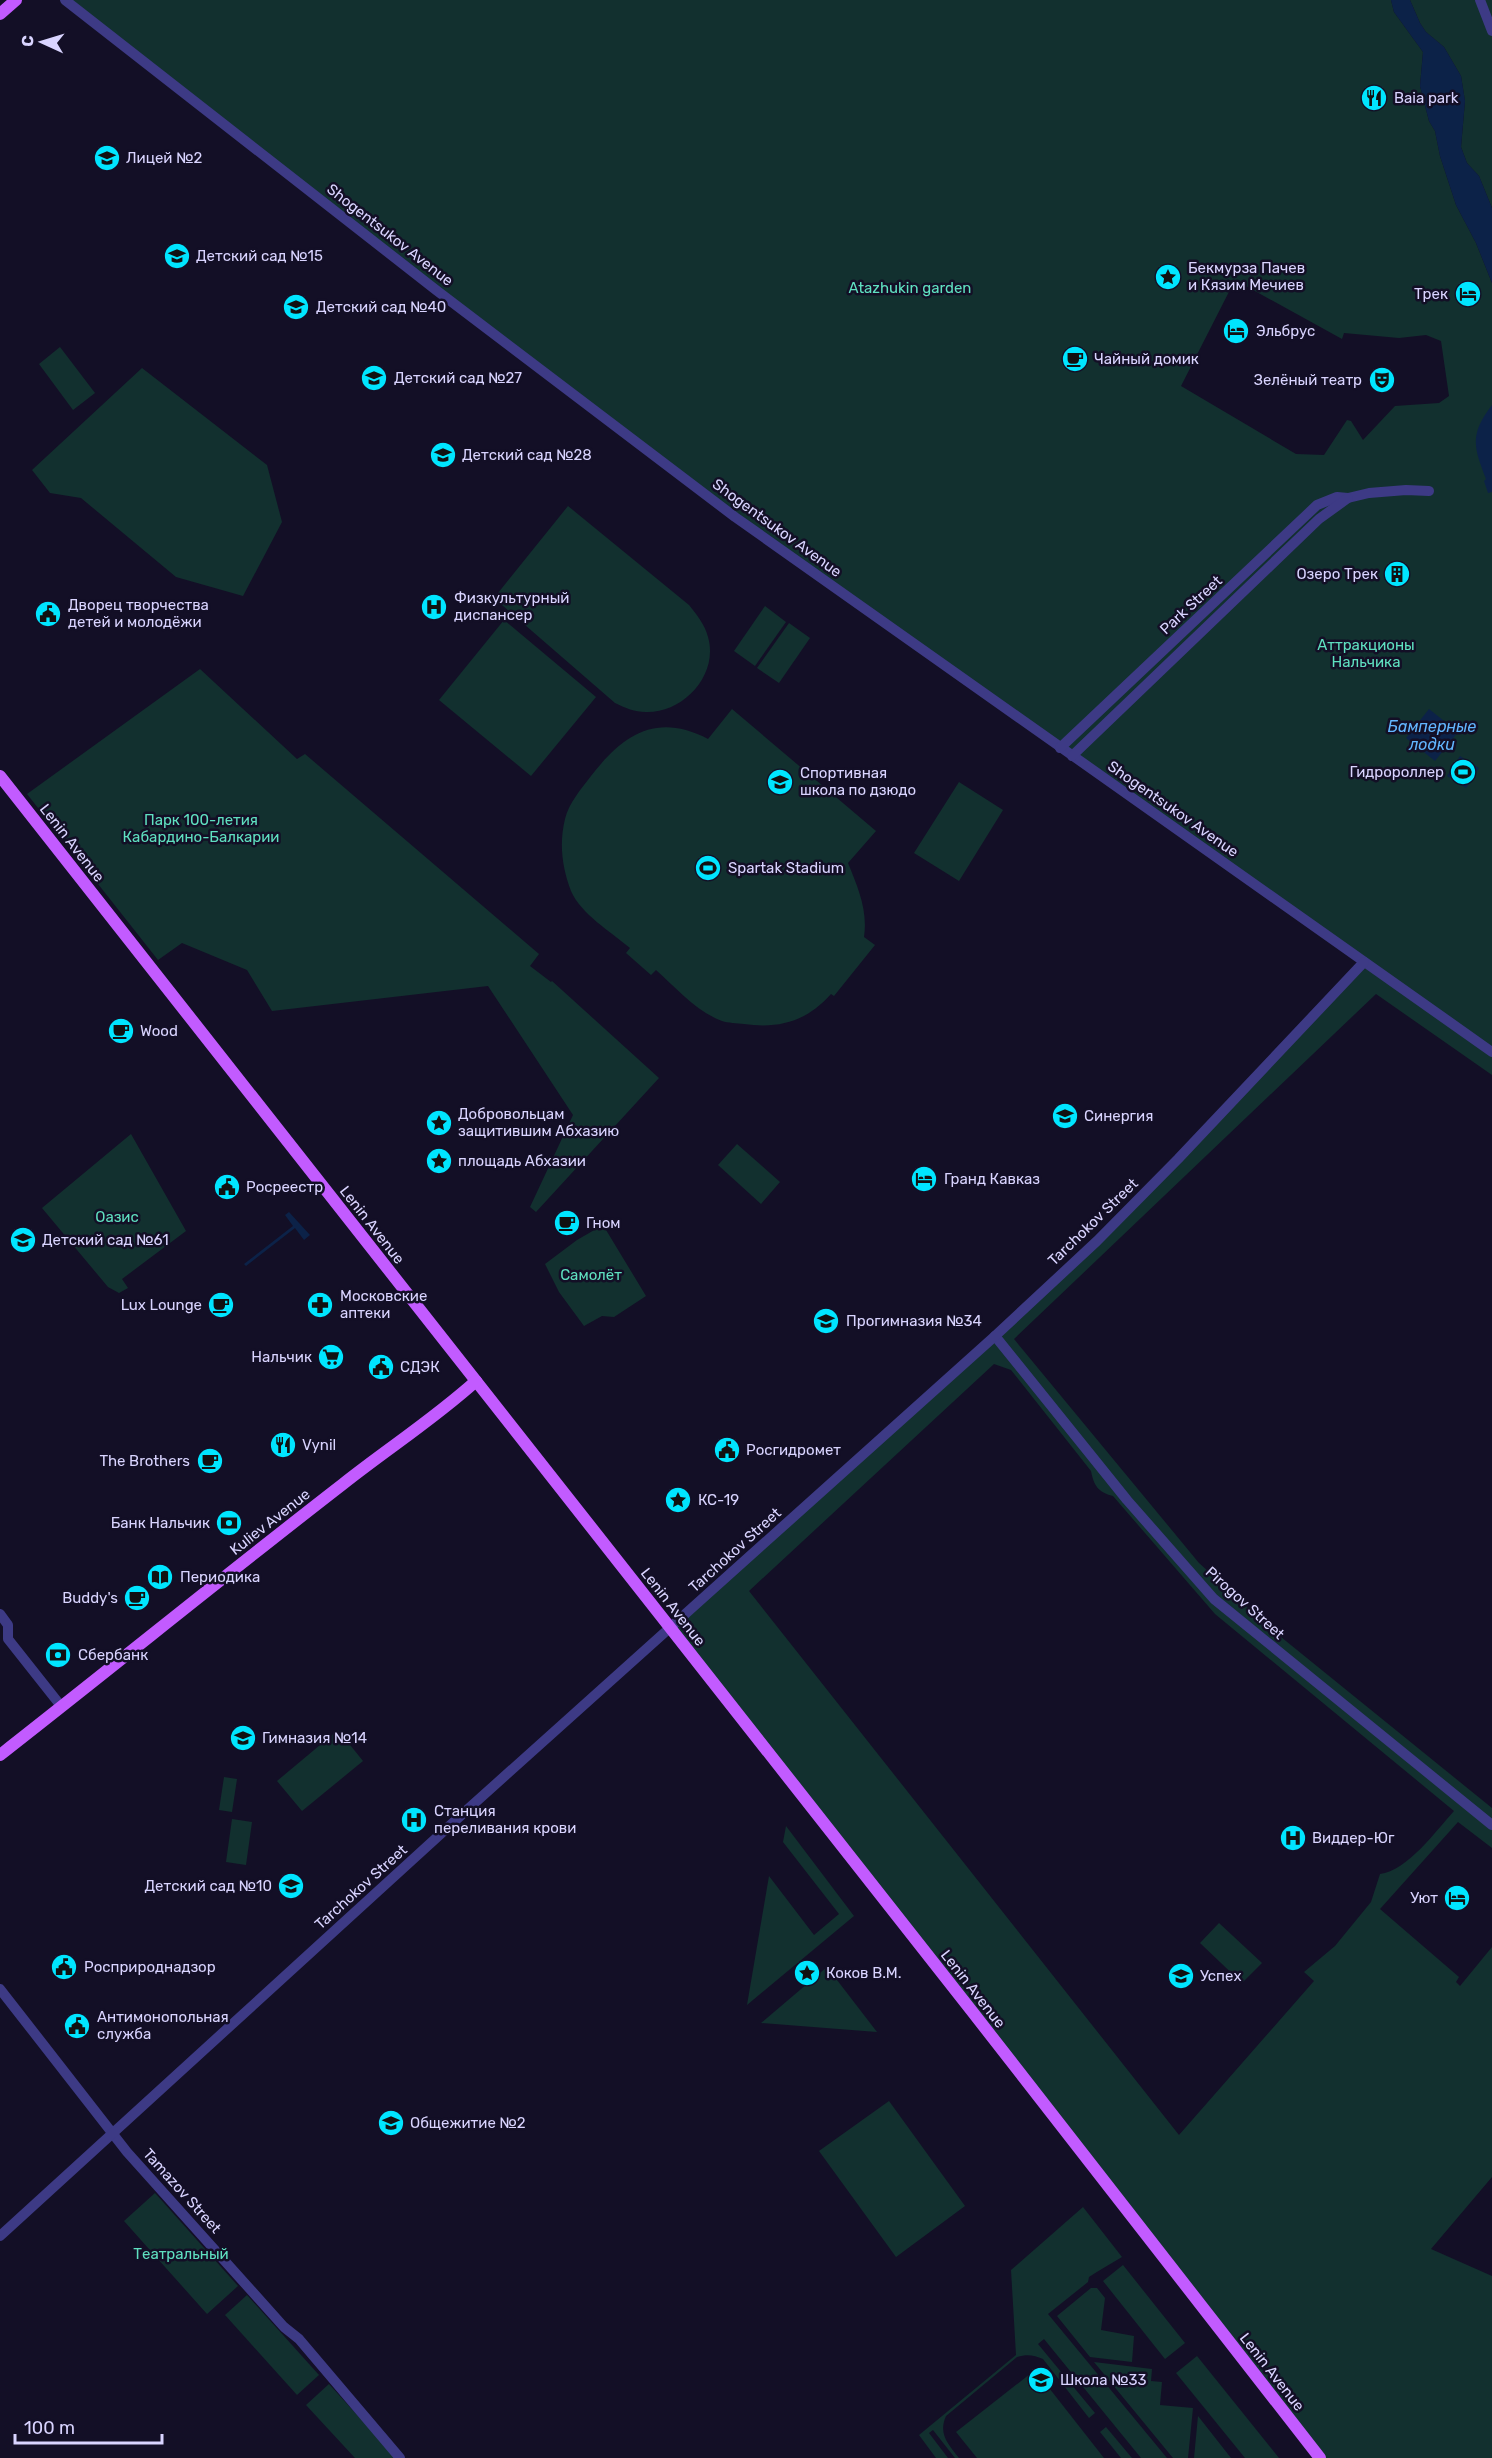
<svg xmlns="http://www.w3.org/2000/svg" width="1492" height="2458" font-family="Rubik,sans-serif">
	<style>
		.green { fill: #12302f; fill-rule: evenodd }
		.water { fill: #0c2248 }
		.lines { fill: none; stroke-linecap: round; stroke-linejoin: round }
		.minor { stroke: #3d3a85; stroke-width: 10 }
		.major { stroke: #c25bff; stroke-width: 12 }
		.labels { text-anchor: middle; stroke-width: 5; stroke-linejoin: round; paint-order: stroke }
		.poi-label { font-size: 15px; fill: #d9d4ff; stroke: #130f26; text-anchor: start }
		.street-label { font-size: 15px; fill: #d9d4ff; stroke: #130f26 }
		.park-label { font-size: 15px; fill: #5fe0c0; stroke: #130f26 }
		.water-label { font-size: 16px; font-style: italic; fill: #62b6ff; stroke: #130f26 }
	</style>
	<rect width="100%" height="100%" fill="#130f26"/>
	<g class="green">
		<path d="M65 0H1391L1394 12 1423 52 1420 86 1429 121 1435 131 1440 156 1456 205 1476 243 1492 283V1075L1376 994 1014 1339 1199 1563 1281 1637 1492 1808V1848L1458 1822 1380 1909 1459 1977 1456 1982 1460 1986 1492 1947V2177L1431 2249 1492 2276V2458H1320L670 1628 1097 1241 1364 962 735 517ZM1235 280 1342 339 1344 333 1399 338 1426 335 1441 341 1449 396 1439 403 1395 406 1363 440 1351 421 1347 420 1324 455 1296 454 1181 386ZM994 1364 1011 1370 1091 1471C1094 1486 1098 1492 1113 1496L1215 1614 1454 1811C1436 1831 1407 1871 1380 1874L1371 1902 1335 1946 1304 1972 1314 1981 1179 2135 749 1591Z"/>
		<path d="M1410 0H1492V208L1479 176 1467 163 1461 147 1465 101 1461 76 1444 47 1426 32 1420 23Z"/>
		<path d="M60 347 95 393 73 410 39 364Z"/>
		<path d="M142 368 267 465 282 522 243 596 176 577 81 498 50 493 32 470Z"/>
		<path d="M568 506 689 605C697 615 705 625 708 637 719 675 683 713 646 712 635 712 625 708 615 703L494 598Z"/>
		<path d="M765 606 786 622 755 666 734 651Z"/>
		<path d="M504 620 596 697 531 776 439 700Z"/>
		<path d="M789 623 810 638 779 683 757 668Z"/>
		<path d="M200 669 297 759 305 754 539 954 530 966 551 982 552 981 659 1078 536 1212 530 1207 573 1115 488 986 272 1011 247 970 182 943 158 960 27 794Z"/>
		<path d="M732 709 876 831 848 863C858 888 868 910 864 937L875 945 834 996 831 994C807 1021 780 1029 744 1024 737 1023 728 1023 722 1021 697 1012 675 987 656 970L651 975 626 953 630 948C611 932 581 914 571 891 562 867 559 844 565 819 569 803 581 789 591 776 623 735 656 712 708 739Z"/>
		<path d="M959 782 1003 810 959 881 914 853Z"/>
		<path d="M131 1134 186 1231 122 1279 128 1288 119 1293 108 1287 42 1208Z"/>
		<path d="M737 1144 780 1182 761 1204 718 1165Z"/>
		<path d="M603 1225 646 1296 614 1317 602 1316 584 1326 559 1292 545 1264 577 1240Z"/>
		<path d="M338 1730 363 1761 302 1811 277 1781Z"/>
		<path d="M224 1777 237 1779 232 1812 219 1810Z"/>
		<path d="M232 1819 252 1822 246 1865 226 1862Z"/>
		<path d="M786 1826 854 1916 747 2005 769 1876 814 1935 839 1914 783 1842Z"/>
		<path d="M1219 1923 1262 1963 1242 1983 1200 1943Z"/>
		<path d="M827 1967 877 2032 761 2023Z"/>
		<path d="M889 2101 965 2206 896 2257 819 2151Z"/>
		<path d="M155 2193 238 2286 207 2314 124 2221Z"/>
		<path d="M1083 2207 1122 2257C1111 2264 1099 2270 1089 2277L1088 2282 1048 2314 1167 2458H1141L1044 2339 1038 2344 1095 2413 1089 2418 1043 2359C1034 2355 1027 2354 1017 2357L946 2416C938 2434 948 2444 959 2458H955L933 2430 929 2433 948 2458H936L919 2435 1016 2355 1011 2270Z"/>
		<path d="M1123 2265 1185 2343 1165 2359 1103 2281Z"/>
		<path d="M1091 2288H1097L1105 2298 1101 2330 1134 2336 1132 2362 1090 2357 1057 2316Z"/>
		<path d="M247 2295 319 2375 297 2395 225 2315Z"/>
		<path d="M1197 2356 1279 2458H1245L1176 2373Z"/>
		<path d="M1094 2362 1152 2369 1151 2381 1162 2382 1160 2405 1193 2408 1188 2458H1173Z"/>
		<path d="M1035 2370 1104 2458H977L956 2432Z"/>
		<path d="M329 2384 396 2458H355L306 2405Z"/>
		<path d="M1198 2416 1231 2458H1194Z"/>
		<path d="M1106 2427 1132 2458H1121L1100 2432Z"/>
	</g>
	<g class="water">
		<path d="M1391 0H1410L1420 23 1426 32 1444 47 1461 76 1465 101 1461 147 1467 163 1479 176 1492 208V283L1476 243 1456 205 1440 156 1435 131 1429 121 1420 86 1423 52 1394 12Z"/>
		<path d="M1492 405V492L1488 493 1484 481 1486 479C1474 447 1469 435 1492 405Z"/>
		<path d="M1429 709 1458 732 1435 761 1406 738Z"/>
		<path d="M1460 756 1479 768 1466 788 1447 776Z"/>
		<path d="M289 1212 310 1235 304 1240 295 1228 246 1266 244 1264 293 1226 285 1215Z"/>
	</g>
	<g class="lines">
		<g class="minor">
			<path d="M65 0 436 290 735 517 1492 1052"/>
			<path d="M1480 0 1492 31"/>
			<path d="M1060 748 1317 505 1337 497 1348 498 1369 493 1406 490 1429 491"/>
			<path d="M1072 756 1319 519 1348 498"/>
			<path d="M995 1336 1127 1500 1214 1599 1492 1825"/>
			<path d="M0 1614 8 1625V1639L61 1706"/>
			<path d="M0 1989 127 2152 284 2327 299 2339 400 2458"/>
			<path d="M0 2236 468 1809 995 1336 1097 1241 1178 1159 1364 962"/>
		</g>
		<g class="major">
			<path d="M0 14 16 0"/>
			<path d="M0 776 971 2010 1320 2458"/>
			<path d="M0 1755C115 1665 228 1573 343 1484 387 1449 434 1419 476 1381"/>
		</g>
	</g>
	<defs>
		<g id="restaurant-disc" transform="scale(1.35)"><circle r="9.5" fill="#00e5ff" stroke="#130f26"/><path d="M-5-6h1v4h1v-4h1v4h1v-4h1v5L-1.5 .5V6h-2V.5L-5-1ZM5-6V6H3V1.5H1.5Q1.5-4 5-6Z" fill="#111"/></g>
		<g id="school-disc" transform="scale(1.35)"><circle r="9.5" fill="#00e5ff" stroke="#130f26"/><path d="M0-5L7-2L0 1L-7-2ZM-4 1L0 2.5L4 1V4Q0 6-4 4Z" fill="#111"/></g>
		<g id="sight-disc" transform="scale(1.35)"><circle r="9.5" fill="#00e5ff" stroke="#130f26"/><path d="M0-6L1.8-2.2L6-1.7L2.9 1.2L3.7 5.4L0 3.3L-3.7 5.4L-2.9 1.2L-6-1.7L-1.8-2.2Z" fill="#111"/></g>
		<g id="hotel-disc" transform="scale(1.35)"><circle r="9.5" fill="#00e5ff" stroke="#130f26"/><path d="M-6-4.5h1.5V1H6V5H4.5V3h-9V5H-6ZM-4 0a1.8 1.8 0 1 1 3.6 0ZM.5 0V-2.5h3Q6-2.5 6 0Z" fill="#111"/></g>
		<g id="cafe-disc" transform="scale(1.35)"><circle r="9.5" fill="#00e5ff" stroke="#130f26"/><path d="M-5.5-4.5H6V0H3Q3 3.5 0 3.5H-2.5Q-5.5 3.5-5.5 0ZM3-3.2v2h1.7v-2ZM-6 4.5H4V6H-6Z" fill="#111"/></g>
		<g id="theatre-disc" transform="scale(1.35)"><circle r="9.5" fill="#00e5ff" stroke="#130f26"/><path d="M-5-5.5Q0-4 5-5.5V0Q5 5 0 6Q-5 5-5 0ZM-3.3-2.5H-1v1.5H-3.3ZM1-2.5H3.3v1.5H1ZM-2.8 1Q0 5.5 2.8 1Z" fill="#111"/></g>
		<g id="building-disc" transform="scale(1.35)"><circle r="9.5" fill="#00e5ff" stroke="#130f26"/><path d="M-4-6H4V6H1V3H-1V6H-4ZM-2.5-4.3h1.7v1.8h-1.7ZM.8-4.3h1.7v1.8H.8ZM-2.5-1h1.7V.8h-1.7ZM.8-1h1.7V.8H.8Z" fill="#111"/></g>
		<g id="hospital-disc" transform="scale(1.35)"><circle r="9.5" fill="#00e5ff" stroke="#130f26"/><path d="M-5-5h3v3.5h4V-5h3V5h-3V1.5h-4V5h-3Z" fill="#111"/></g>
		<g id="civic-disc" transform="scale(1.35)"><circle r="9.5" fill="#00e5ff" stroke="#130f26"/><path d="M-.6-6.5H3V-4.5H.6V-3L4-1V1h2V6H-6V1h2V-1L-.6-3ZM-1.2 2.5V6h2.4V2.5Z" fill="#111"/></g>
		<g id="stadium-disc" transform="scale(1.35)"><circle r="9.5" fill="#00e5ff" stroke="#130f26"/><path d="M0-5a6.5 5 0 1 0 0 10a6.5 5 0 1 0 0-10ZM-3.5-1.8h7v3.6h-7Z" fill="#111"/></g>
		<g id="university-disc" transform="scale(1.35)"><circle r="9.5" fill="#00e5ff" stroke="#130f26"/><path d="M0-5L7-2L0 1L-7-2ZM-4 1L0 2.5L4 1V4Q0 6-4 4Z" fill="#111"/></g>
		<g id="pharmacy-disc" transform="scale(1.35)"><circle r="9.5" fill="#00e5ff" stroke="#130f26"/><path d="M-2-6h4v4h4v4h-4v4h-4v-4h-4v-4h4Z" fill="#111"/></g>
		<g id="supermarket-disc" transform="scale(1.35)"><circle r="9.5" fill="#00e5ff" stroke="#130f26"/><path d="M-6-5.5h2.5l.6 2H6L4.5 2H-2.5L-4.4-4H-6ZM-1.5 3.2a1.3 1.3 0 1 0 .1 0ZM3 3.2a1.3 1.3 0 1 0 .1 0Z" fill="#111"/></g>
		<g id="bank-disc" transform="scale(1.35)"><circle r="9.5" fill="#00e5ff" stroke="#130f26"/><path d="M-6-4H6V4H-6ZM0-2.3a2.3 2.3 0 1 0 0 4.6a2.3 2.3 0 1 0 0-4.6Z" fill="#111"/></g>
		<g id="library-disc" transform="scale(1.35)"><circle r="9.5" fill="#00e5ff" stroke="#130f26"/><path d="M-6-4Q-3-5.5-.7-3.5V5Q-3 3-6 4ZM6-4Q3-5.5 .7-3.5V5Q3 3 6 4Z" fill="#111"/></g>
	</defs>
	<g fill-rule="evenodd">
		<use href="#restaurant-disc" x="1374" y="98"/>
		<use href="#school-disc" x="107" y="158"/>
		<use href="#school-disc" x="177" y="256"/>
		<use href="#sight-disc" x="1168" y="277"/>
		<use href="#hotel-disc" x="1468" y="294"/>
		<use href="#school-disc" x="296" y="307"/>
		<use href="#hotel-disc" x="1236" y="331"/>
		<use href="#cafe-disc" x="1075" y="359"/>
		<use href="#school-disc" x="374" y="378"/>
		<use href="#theatre-disc" x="1382" y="380"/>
		<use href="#school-disc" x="443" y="455"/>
		<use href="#building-disc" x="1397" y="574"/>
		<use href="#hospital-disc" x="434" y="607"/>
		<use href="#civic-disc" x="48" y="614"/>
		<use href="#stadium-disc" x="1463" y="772"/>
		<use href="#school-disc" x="780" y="782"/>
		<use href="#stadium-disc" x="708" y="868"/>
		<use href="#cafe-disc" x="121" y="1031"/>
		<use href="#university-disc" x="1065" y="1116"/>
		<use href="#sight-disc" x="439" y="1123"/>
		<use href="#sight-disc" x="439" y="1161"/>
		<use href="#hotel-disc" x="924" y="1179"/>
		<use href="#civic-disc" x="227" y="1187"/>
		<use href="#cafe-disc" x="567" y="1223"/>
		<use href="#school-disc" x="23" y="1240"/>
		<use href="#cafe-disc" x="221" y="1305"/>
		<use href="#pharmacy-disc" x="320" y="1305"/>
		<use href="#school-disc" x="826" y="1321"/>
		<use href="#supermarket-disc" x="331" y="1357"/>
		<use href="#civic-disc" x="381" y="1367"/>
		<use href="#restaurant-disc" x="283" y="1445"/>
		<use href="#civic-disc" x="727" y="1450"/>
		<use href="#cafe-disc" x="210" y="1461"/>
		<use href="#sight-disc" x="678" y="1500"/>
		<use href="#bank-disc" x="229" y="1523"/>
		<use href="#library-disc" x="160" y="1577"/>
		<use href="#cafe-disc" x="137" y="1598"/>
		<use href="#bank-disc" x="58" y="1655"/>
		<use href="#school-disc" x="243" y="1738"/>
		<use href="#hospital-disc" x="414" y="1820"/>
		<use href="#hospital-disc" x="1293" y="1838"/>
		<use href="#school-disc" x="291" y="1886"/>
		<use href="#hotel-disc" x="1457" y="1898"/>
		<use href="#civic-disc" x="64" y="1967"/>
		<use href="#sight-disc" x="807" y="1973"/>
		<use href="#school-disc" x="1181" y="1976"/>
		<use href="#civic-disc" x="77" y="2026"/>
		<use href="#university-disc" x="391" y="2123"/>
		<use href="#school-disc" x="1041" y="2380"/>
	</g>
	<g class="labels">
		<g class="poi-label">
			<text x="1394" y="103">Baia park</text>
			<text x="126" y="163">Лицей №2</text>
			<text x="196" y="261">Детский сад №15</text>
			<text x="1188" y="273">Бекмурза Пачев<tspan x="1188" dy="17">и Кязим Мечиев</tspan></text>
			<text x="1448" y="299" text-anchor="end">Трек</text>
			<text x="316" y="312">Детский сад №40</text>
			<text x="1256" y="336">Эльбрус</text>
			<text x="1094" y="364">Чайный домик</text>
			<text x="394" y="383">Детский сад №27</text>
			<text x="1362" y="385" text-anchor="end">Зелёный театр</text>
			<text x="462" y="460">Детский сад №28</text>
			<text x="1378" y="579" text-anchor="end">Озеро Трек</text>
			<text x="454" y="603">Физкультурный<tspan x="454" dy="17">диспансер</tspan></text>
			<text x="68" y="610">Дворец творчества<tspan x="68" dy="17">детей и молодёжи</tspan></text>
			<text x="1444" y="777" text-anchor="end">Гидророллер</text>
			<text x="800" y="778">Спортивная<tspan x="800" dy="17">школа по дзюдо</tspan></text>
			<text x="728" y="873">Spartak Stadium</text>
			<text x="140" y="1036">Wood</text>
			<text x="458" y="1119">Добровольцам<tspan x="458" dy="17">защитившим Абхазию</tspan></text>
			<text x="1084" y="1121">Синергия</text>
			<text x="458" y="1166">площадь Абхазии</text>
			<text x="944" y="1184">Гранд Кавказ</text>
			<text x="246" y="1192">Росреестр</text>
			<text x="586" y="1228">Гном</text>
			<text x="42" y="1245">Детский сад №61</text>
			<text x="340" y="1301">Московские<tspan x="340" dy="17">аптеки</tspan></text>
			<text x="202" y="1310" text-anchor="end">Lux Lounge</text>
			<text x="846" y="1326">Прогимназия №34</text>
			<text x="312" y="1362" text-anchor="end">Нальчик</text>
			<text x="400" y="1372">СДЭК</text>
			<text x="302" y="1450">Vynil</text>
			<text x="746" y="1455">Росгидромет</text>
			<text x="190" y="1466" text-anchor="end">The Brothers</text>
			<text x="698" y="1505">КС-19</text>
			<text x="210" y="1528" text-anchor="end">Банк Нальчик</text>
			<text x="180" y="1582">Периодика</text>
			<text x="118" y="1603" text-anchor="end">Buddy's</text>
			<text x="78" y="1660">Сбербанк</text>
			<text x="262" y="1743">Гимназия №14</text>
			<text x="434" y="1816">Станция<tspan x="434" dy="17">переливания крови</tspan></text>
			<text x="1312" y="1843">Виддер-Юг</text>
			<text x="272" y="1891" text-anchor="end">Детский сад №10</text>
			<text x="1438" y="1903" text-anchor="end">Уют</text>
			<text x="84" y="1972">Росприроднадзор</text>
			<text x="826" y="1978">Коков В.М.</text>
			<text x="1200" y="1981">Успех</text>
			<text x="97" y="2022">Антимонопольная<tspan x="97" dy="17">служба</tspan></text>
			<text x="410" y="2128">Общежитие №2</text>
			<text x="1060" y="2385">Школа №33</text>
		</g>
		<g class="street-label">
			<text transform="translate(390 235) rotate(38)" y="5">Shogentsukov Avenue</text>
			<text transform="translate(777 528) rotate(36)" y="5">Shogentsukov Avenue</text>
			<text transform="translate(1191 605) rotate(-43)" y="5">Park Street</text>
			<text transform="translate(1173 809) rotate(35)" y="5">Shogentsukov Avenue</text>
			<text transform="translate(72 843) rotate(52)" y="5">Lenin Avenue</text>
			<text transform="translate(1093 1222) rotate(-44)" y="5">Tarchokov Street</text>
			<text transform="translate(372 1225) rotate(52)" y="5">Lenin Avenue</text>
			<text transform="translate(270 1522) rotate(-38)" y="5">Kuliev Avenue</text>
			<text transform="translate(735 1550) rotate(-42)" y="5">Tarchokov Street</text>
			<text transform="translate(1245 1603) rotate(42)" y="5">Pirogov Street</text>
			<text transform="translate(673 1607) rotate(52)" y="5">Lenin Avenue</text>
			<text transform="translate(361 1887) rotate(-42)" y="5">Tarchokov Street</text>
			<text transform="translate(973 1989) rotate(52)" y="5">Lenin Avenue</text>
			<text transform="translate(182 2191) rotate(48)" y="5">Tamazov Street</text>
			<text transform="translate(1272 2372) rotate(52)" y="5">Lenin Avenue</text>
		</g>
		<g class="park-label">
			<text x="910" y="293">Atazhukin garden</text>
			<text x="1366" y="650">Аттракционы<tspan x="1366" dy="17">Нальчика</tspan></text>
			<text x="201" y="825">Парк 100-летия<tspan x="201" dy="17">Кабардино-Балкарии</tspan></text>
			<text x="117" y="1222">Оазис</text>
			<text x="591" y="1280">Самолёт</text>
			<text x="181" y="2259">Театральный</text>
		</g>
		<g class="water-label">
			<text x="1432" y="732">Бамперные<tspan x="1432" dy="18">лодки</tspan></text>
		</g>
	</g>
	<g transform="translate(42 42) rotate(274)" stroke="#130f26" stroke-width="4.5" paint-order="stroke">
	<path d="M0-4.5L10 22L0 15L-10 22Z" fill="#d9d4ff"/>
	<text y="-9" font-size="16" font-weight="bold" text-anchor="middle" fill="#d9d4ff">С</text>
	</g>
	<path d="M15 2434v9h147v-9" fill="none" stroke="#d9d4ff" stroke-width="3"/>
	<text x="24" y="2434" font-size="18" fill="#d9d4ff" stroke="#130f26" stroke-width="4.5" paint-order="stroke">100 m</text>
</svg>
